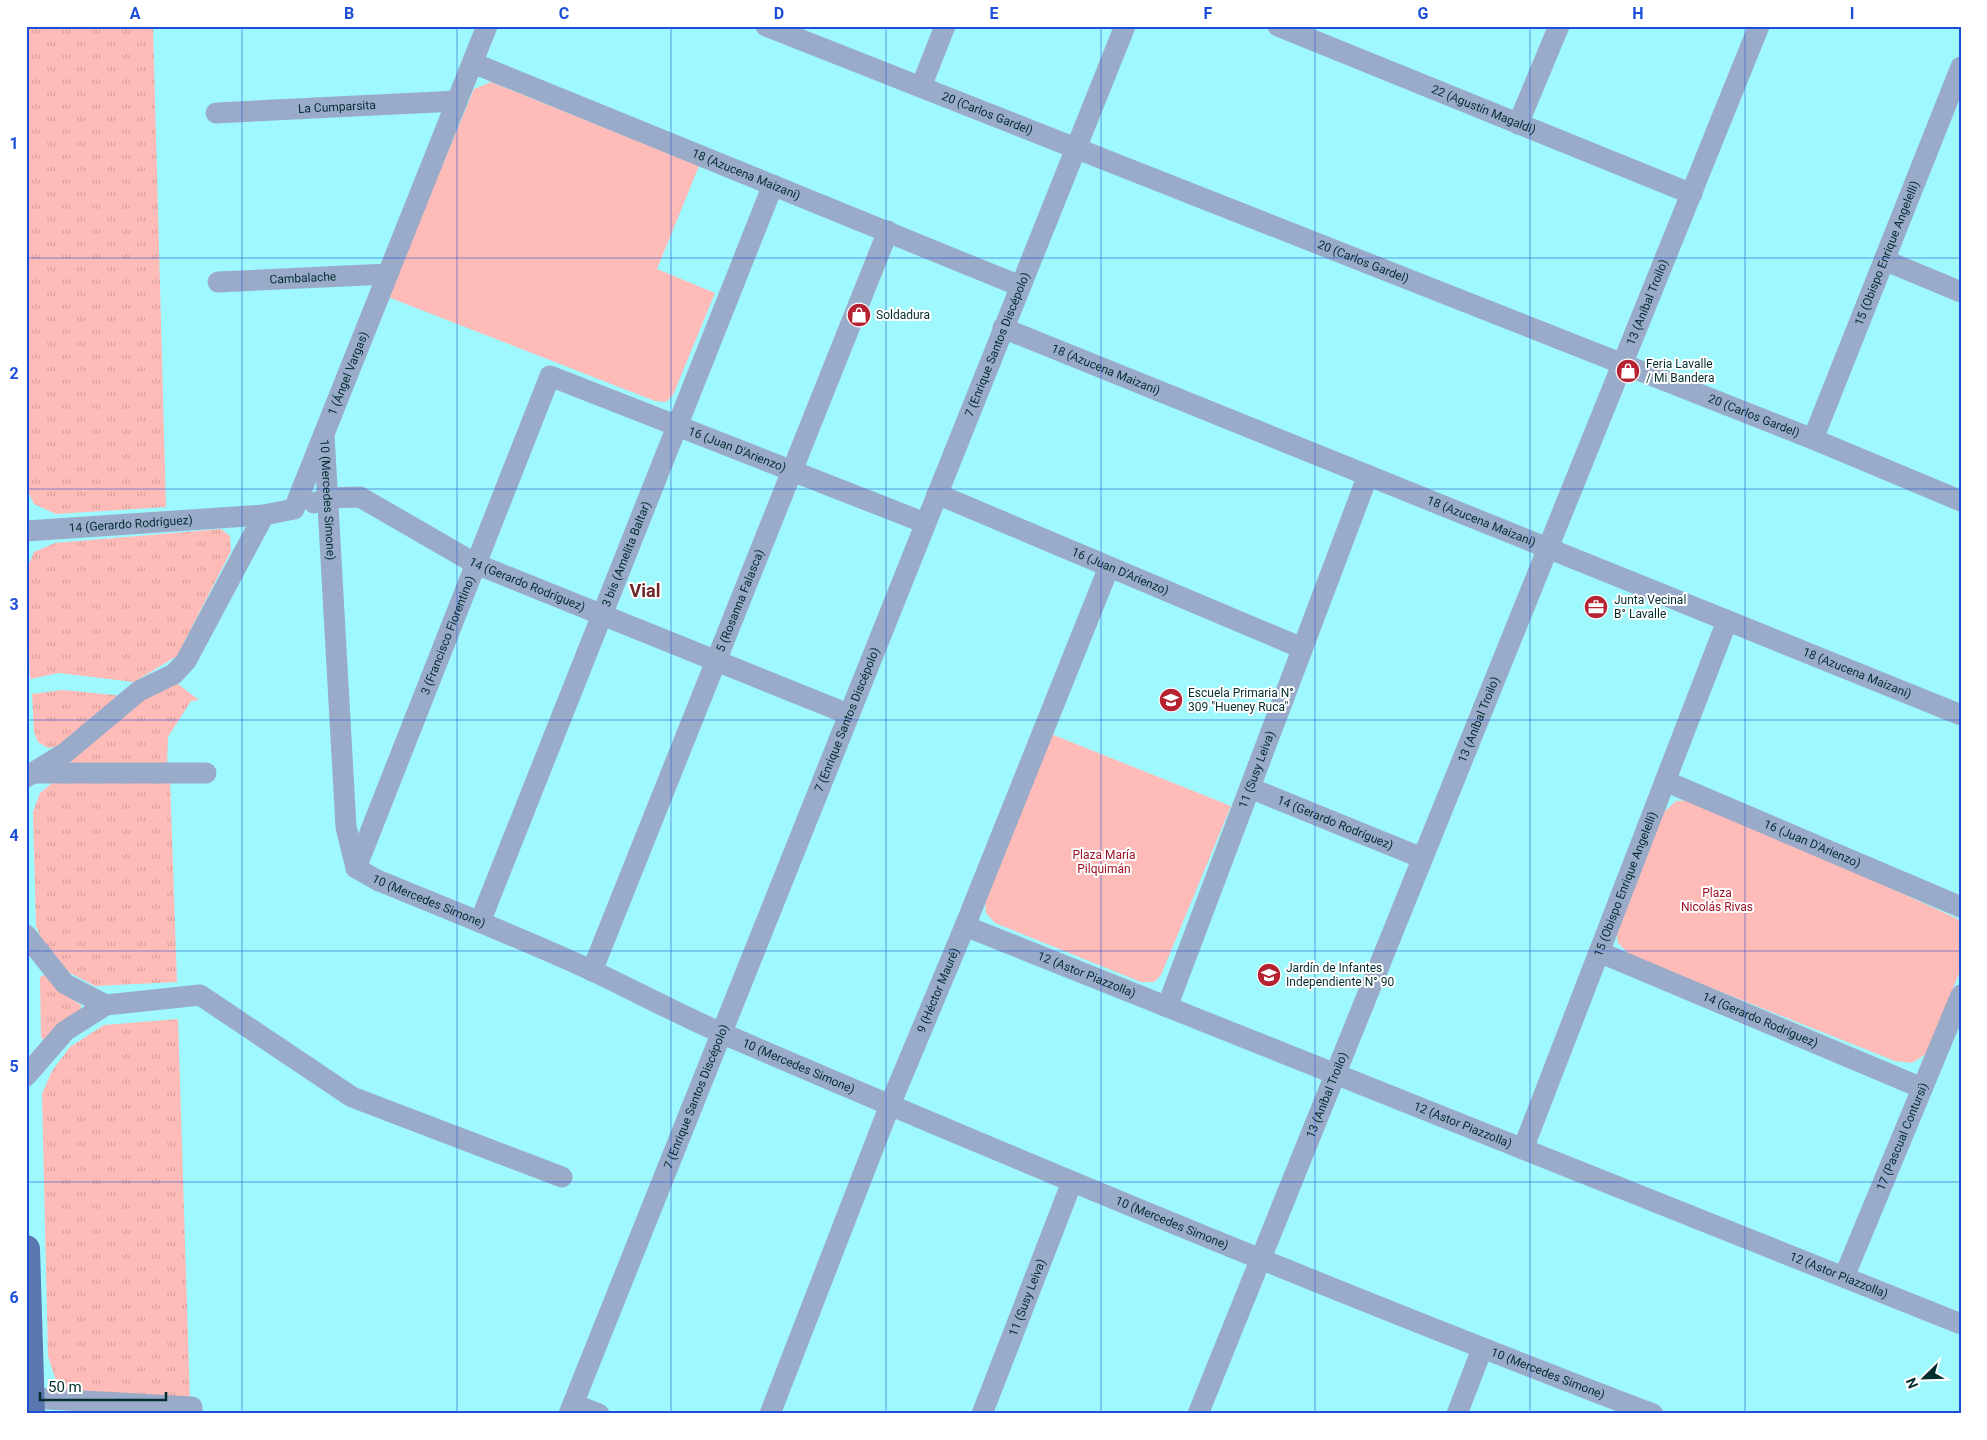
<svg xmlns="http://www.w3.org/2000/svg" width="1987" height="1440" font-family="Roboto,sans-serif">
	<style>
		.grass { fill: url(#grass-tufts) }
		.green { fill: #ffbbb7 }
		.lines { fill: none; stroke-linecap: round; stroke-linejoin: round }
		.minor { stroke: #9aabca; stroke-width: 21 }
		.major { stroke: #5a78af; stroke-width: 28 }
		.grid { fill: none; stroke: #1d4ed8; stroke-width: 1; stroke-opacity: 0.55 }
		.labels { text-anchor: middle; stroke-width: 4; stroke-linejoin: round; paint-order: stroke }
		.street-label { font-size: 12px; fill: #042d30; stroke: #fff }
		.poi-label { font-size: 12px; fill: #042d30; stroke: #fff; text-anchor: start }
		.park-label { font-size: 12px; fill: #9c1226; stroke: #fff }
		.district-label { font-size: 18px; font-weight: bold; fill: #6e2729; stroke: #fff }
		.neatline { fill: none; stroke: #1d4ed8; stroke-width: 2 }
		.grid-label { font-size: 16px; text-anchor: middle; font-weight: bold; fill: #1d4ed8 }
	</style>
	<defs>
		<pattern id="grass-tufts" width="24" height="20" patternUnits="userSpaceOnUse" patternTransform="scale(1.25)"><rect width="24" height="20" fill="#ffbbb7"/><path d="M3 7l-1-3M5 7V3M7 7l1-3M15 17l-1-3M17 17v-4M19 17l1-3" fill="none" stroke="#d9a19e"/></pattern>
	</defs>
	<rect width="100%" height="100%" fill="#9ef8fe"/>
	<g class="grass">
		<path d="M26 26H153L166 507 56 514 34 504 26 488Z"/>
		<path d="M221 529 230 536 231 551 177 656 134 682 59 673 30 679 26 571 34 552 55 543Z"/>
		<path d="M175 682 199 700 191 701 168 737 167 765 71 766V759L143 699Z"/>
		<path d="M63 690 124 696 64 745 48 748 38 742 34 732 32 694Z"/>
		<path d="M57 779 170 780 177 982 95 986 68 972 43 942 36 926 33 812 40 793Z"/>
		<path d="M44 975 62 993 81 1005V1009L47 1041 41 1038 40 977Z"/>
		<path d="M178 1019 190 1402 69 1391 55 1378 48 1356 42 1094 52 1071 70 1047 104 1025Z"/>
	</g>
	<g class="green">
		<path d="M491 82 699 166 657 269 715 293 673 395 666 402 655 401 388 297 474 89Z"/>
		<path d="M1051 734 1231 806 1161 975 1154 982H1141L995 923 986 913 985 901Z"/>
		<path d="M1696 800 1956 918 1961 922V969L1926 1054 1912 1063 1895 1061 1631 956 1618 943 1616 927 1662 814 1676 801Z"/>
	</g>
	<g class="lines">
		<g class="minor">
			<path id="s1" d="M766 26 1813 439 1961 501"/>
			<path id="s2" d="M1278 26 1692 194"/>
			<path id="s3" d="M473 63 1020 286"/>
			<path d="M921 87 945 26"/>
			<path id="s4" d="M216 113 457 101"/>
			<path d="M1518 124 1559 26"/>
			<path d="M1884 260 1961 292"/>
			<path id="s5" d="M218 282 388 274"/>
			<path id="s6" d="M1003 328 1961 715"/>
			<path id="s7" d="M324 434 346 827 356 868 377 880C450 910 524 939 595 972 639 993 682 1016 726 1035 1033 1167 1341 1295 1653 1414"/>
			<path id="s8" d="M1813 439 1961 67"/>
			<path id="s9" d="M937 494 1302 648"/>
			<path id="s10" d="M314 503 327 498 360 497 476 564 848 714"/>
			<path id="s11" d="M26 531 264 515"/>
			<path d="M33 773H206"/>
			<path id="s12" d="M26 777 65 753 139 691 174 674 186 661 264 515 294 509 487 26"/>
			<path id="s13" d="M1665 781 1961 907"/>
			<path id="s14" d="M1250 788 1422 858"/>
			<path id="s15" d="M356 868 550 376 925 523"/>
			<path id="s16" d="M480 922 773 185"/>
			<path id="s17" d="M965 926 1961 1324"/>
			<path d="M26 935 65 984 106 1005"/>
			<path id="s18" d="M1599 952 1922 1088"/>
			<path id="s19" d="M592 971 888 231"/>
			<path id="s20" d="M1167 1007 1368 475"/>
			<path d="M26 1076 65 1031 106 1005 200 995 352 1097 562 1177"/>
			<path id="s21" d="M1523 1149 1727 621"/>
			<path id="s22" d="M1844 1277 1961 995"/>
			<path d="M30 1398 192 1407V1414"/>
			<path d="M573 1404 599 1414"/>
			<path id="s23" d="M569 1414 1125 26"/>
			<path id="s24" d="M770 1414 890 1105 965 926 1109 567"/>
			<path id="s25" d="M982 1414 1072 1182"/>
			<path id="s26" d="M1198 1414 1759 26"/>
			<path d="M1457 1414 1482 1349"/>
		</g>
		<path class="major" d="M26 1249 31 1414"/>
	</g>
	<path class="grid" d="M242 26V1414M457 26V1414M671 26V1414M886 26V1414M1101 26V1414M1315 26V1414M1530 26V1414M1745 26V1414M26 258H1961M26 489H1961M26 720H1961M26 951H1961M26 1182H1961"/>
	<defs>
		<g id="shop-disc" transform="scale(1.25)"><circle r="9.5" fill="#b52332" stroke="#fff"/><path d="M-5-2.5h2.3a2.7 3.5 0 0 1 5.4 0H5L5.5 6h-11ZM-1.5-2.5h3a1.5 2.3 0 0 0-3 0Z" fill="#fff"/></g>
		<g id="office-disc" transform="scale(1.25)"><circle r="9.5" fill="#b52332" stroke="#fff"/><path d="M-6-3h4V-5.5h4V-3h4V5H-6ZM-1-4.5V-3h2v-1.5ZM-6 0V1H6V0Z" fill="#fff"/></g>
		<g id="school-disc" transform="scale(1.25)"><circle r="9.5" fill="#b52332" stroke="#fff"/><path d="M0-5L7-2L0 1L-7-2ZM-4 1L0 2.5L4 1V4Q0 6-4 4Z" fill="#fff"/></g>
	</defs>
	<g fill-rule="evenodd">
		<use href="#shop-disc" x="859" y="315"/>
		<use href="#shop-disc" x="1628" y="371"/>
		<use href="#office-disc" x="1596" y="607"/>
		<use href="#school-disc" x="1171" y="700"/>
		<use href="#school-disc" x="1269" y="975"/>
	</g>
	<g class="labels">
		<g class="street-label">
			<text dy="4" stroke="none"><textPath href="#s4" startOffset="121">La Cumparsita</textPath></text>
			<text dy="4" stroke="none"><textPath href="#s2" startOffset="222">22 (Agustín Magaldi)</textPath></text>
			<text dy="4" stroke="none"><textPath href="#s1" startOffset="238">20 (Carlos Gardel)</textPath></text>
			<text dy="4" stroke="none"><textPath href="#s3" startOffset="295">18 (Azucena Maizani)</textPath></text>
			<text dy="4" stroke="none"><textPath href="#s8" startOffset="200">15 (Obispo Enrique Angelelli)</textPath></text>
			<text dy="4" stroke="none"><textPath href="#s1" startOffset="642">20 (Carlos Gardel)</textPath></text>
			<text dy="4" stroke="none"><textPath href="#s5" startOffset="85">Cambalache</textPath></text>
			<text dy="4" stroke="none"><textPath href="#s26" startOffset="1199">13 (Aníbal Troilo)</textPath></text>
			<text dy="4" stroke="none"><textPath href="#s23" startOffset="1152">7 (Enrique Santos Discépolo)</textPath></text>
			<text dy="4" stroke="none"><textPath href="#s6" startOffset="111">18 (Azucena Maizani)</textPath></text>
			<text dy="4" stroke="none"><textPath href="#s12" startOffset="541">1 (Ángel Vargas)</textPath></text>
			<text dy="4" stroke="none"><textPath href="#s1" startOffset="1062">20 (Carlos Gardel)</textPath></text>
			<text dy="4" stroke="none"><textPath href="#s15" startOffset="730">16 (Juan D'Arienzo)</textPath></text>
			<text dy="4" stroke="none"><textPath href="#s7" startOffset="66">10 (Mercedes Simone)</textPath></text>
			<text dy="4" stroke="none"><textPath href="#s6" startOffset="516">18 (Azucena Maizani)</textPath></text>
			<text dy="4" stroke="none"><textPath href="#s11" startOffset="105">14 (Gerardo Rodríguez)</textPath></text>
			<text dy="4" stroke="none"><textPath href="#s16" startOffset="396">3 bis (Amelita Baltar)</textPath></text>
			<text dy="4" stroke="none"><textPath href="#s9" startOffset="199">16 (Juan D'Arienzo)</textPath></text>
			<text dy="4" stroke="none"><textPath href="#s10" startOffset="236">14 (Gerardo Rodríguez)</textPath></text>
			<text dy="4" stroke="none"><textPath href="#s19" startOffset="399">5 (Rosanna Falasca)</textPath></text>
			<text dy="4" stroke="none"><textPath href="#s15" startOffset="250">3 (Francisco Fiorentino)</textPath></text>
			<text dy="4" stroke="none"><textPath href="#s6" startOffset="921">18 (Azucena Maizani)</textPath></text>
			<text dy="4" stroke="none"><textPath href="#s23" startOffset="748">7 (Enrique Santos Discépolo)</textPath></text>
			<text dy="4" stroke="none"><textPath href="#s26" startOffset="749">13 (Aníbal Troilo)</textPath></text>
			<text dy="4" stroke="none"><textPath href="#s20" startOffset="254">11 (Susy Leiva)</textPath></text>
			<text dy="4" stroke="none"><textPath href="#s14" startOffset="92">14 (Gerardo Rodríguez)</textPath></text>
			<text dy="4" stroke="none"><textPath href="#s13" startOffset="160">16 (Juan D'Arienzo)</textPath></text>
			<text dy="4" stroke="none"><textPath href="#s21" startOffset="284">15 (Obispo Enrique Angelelli)</textPath></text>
			<text dy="4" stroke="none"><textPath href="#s7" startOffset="516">10 (Mercedes Simone)</textPath></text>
			<text dy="4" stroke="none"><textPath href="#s17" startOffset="131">12 (Astor Piazzolla)</textPath></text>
			<text dy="4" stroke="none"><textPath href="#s24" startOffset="456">9 (Héctor Mauré)</textPath></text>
			<text dy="4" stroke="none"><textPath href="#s18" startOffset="175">14 (Gerardo Rodríguez)</textPath></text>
			<text dy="4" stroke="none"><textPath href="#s7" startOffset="921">10 (Mercedes Simone)</textPath></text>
			<text dy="4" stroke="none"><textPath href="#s26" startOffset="344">13 (Aníbal Troilo)</textPath></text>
			<text dy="4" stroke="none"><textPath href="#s23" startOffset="342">7 (Enrique Santos Discépolo)</textPath></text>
			<text dy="4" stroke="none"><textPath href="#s17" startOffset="536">12 (Astor Piazzolla)</textPath></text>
			<text dy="4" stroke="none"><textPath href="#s22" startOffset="152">17 (Pascual Contursi)</textPath></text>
			<text dy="4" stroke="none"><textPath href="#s7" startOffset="1326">10 (Mercedes Simone)</textPath></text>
			<text dy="4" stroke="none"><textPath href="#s17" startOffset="941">12 (Astor Piazzolla)</textPath></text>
			<text dy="4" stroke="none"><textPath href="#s25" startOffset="125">11 (Susy Leiva)</textPath></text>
			<text dy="4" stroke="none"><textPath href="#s7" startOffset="1731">10 (Mercedes Simone)</textPath></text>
		</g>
		<g class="poi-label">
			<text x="876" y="319">Soldadura</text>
			<text x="1646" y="368">Feria Lavalle<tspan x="1646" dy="14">/ Mi Bandera</tspan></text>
			<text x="1614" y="604">Junta Vecinal<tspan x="1614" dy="14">B° Lavalle</tspan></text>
			<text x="1188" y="697">Escuela Primaria N°<tspan x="1188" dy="14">309 "Hueney Ruca"</tspan></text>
			<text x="1286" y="972">Jardín de Infantes<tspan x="1286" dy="14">Independiente N° 90</tspan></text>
		</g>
		<g class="park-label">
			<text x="1104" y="859">Plaza María<tspan x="1104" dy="14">Pilquimán</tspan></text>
			<text x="1717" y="897">Plaza<tspan x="1717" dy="14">Nicolás Rivas</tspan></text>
		</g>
		<g class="district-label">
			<text x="645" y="597">Vial</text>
		</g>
	</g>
	<rect width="1987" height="1440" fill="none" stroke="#ffffff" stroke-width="55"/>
	<g transform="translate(1924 1378) rotate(247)" stroke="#ffffff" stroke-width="4" paint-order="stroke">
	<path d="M0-4L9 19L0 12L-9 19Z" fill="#042d30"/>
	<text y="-8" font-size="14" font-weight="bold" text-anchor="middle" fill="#042d30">N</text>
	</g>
	<path d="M40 1392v8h126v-8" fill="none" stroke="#042d30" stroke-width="2.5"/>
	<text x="48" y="1392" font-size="15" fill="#042d30" stroke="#ffffff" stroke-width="4" paint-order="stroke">50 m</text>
	<rect x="28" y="28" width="1932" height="1384" class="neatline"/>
	<g class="grid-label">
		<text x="135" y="19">A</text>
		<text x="349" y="19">B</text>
		<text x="564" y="19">C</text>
		<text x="779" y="19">D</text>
		<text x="994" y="19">E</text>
		<text x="1208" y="19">F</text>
		<text x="1423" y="19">G</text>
		<text x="1638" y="19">H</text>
		<text x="1852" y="19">I</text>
		<text x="14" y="149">1</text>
		<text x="14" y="379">2</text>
		<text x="14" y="610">3</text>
		<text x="14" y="841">4</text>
		<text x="14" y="1072">5</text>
		<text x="14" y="1303">6</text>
	</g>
</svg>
